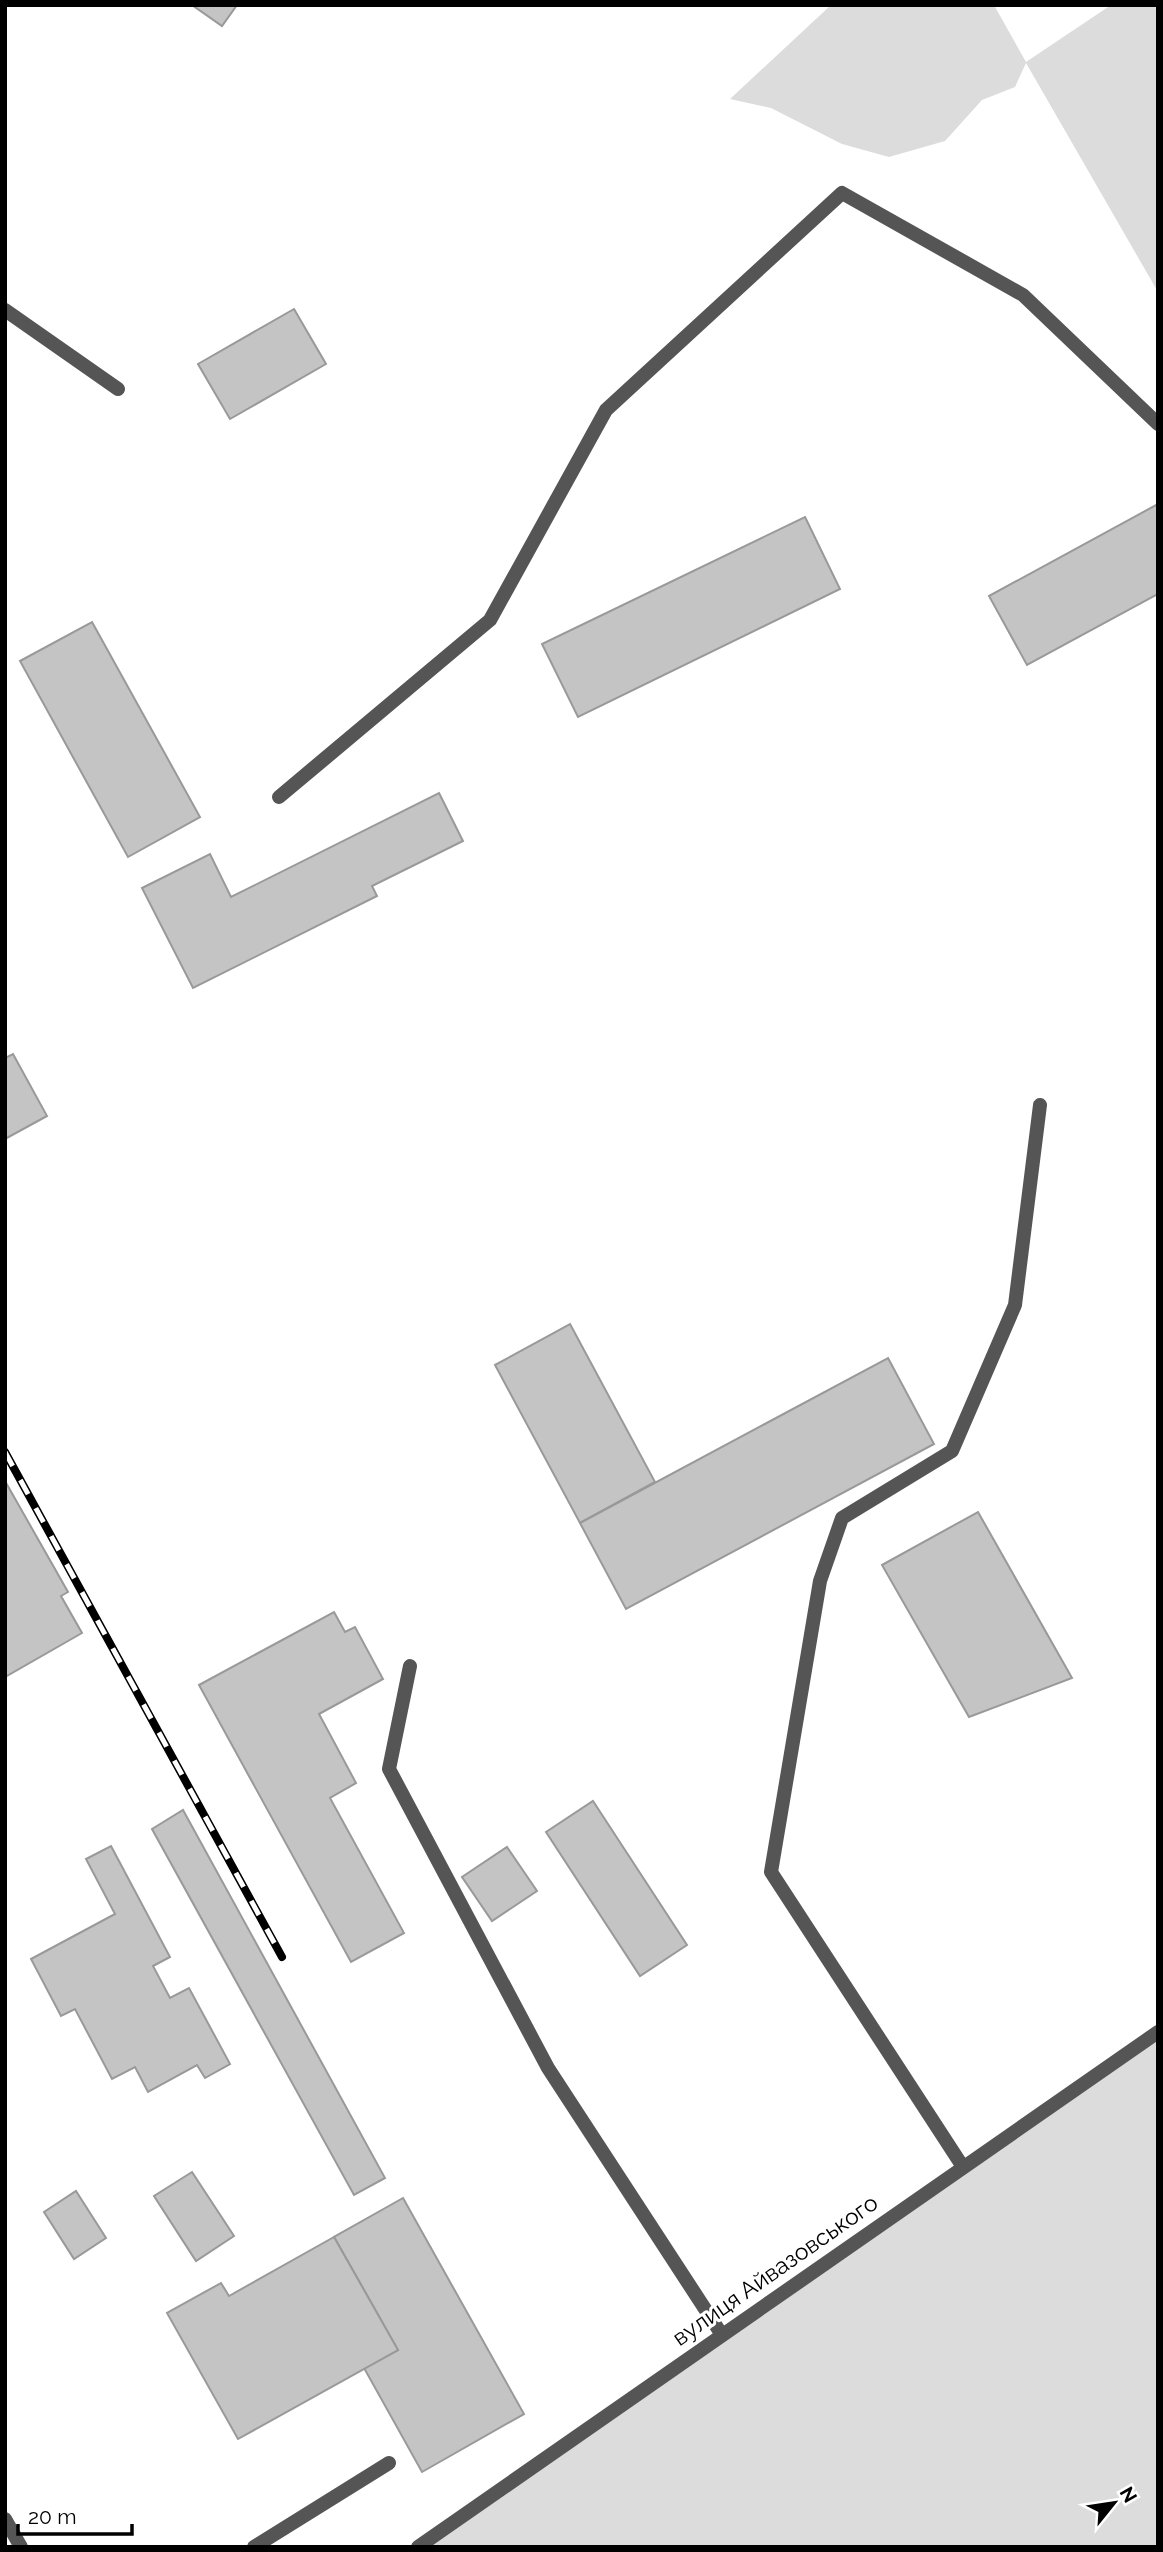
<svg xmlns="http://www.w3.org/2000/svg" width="1163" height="2552" font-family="Raleway,sans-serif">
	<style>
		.green { fill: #dcdcdc }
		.building { fill: #c4c4c4; stroke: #999; stroke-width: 2 }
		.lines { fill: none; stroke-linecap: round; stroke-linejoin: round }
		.service { stroke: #555; stroke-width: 14 }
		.rail-casing { stroke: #000; stroke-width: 8 }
		.rail { stroke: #fff; stroke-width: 5; stroke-dasharray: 16; stroke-linecap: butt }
		.labels { text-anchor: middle; stroke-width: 6; stroke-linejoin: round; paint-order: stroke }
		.street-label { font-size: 23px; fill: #000; stroke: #fff }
	</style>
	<rect width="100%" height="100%" fill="#fff"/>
	<g class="green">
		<path d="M831 5H994L1026 62 1111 5H1158V292L1026 63 1015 87 982 100 945 141 889 157 842 144 771 108 730 99Z"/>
		<path d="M1158 2032V2547H418Z"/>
	</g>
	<g class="building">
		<path d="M192 5H237L222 26Z"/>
		<path d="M294 309 326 364 230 419 198 364Z"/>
		<path d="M1158 504V594L1027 665 989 596Z"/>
		<path d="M805 517 840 589 578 717 542 644Z"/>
		<path d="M92 622 200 817 128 857 20 661Z"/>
		<path d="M439 793 463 841 372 886 377 896 193 988 142 888 210 854 231 897Z"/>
		<path d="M13 1054 47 1116 5 1139V1058Z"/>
		<path d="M570 1324 655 1482 580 1523 495 1365Z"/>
		<path d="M888 1358 934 1444 626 1609 580 1523Z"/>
		<path d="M5 1481 68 1592 61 1596 82 1633 5 1677Z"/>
		<path d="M978 1512 1072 1678 969 1717 882 1565Z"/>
		<path d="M334 1612 345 1632 355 1627 383 1679 319 1714 356 1783 330 1798 404 1933 351 1962 199 1685Z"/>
		<path d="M593 1801 687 1945 640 1976 546 1832Z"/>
		<path d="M183 1810 385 2178 354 2195 152 1829Z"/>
		<path d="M111 1846 170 1957 153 1966 170 1998 189 1988 230 2064 205 2078 197 2065 148 2092 135 2067 112 2079 75 2009 61 2016 31 1959 115 1914 86 1859Z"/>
		<path d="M507 1847 537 1891 492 1921 462 1877Z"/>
		<path d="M192 2172 234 2236 196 2261 154 2196Z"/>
		<path d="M76 2191 106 2238 74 2259 44 2212Z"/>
		<path d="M403 2198 524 2414 422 2472 364 2368 398 2350 334 2237Z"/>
		<path d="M334 2237 398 2350 238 2439 167 2313 221 2283 229 2296Z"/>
	</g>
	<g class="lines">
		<g class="service">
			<path d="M5 310 118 389"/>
			<path d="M279 797 490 620 606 410 842 193 1023 295 1158 424"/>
			<path d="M410 1666 389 1769 548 2068 722 2335"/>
			<path d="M963 2167 771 1872 820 1581 842 1518 952 1451 1015 1305 1040 1105"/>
			<path d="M5 2519 21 2547"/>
			<path d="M254 2547 389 2463"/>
			<path d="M418 2547 1158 2032"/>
		</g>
		<g class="rail-casing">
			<path id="rail" d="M5 1452 282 1957"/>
		</g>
		<use href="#rail" class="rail"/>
	</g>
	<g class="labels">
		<g class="street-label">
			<text transform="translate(775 2270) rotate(-35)" y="8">вулиця Айвазовського</text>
		</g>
	</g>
	<rect width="1163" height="2552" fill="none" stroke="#000000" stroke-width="14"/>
	<g transform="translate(1114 2503) rotate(60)" stroke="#ffffff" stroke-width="5" paint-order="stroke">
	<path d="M0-5L12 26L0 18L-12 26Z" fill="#000000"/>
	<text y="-10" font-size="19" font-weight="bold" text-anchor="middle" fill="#000000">N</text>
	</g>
	<path d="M18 2524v10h114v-10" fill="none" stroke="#000000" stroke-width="3.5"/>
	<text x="28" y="2524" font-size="21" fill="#000000" stroke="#ffffff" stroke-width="5" paint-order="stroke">20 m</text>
</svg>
